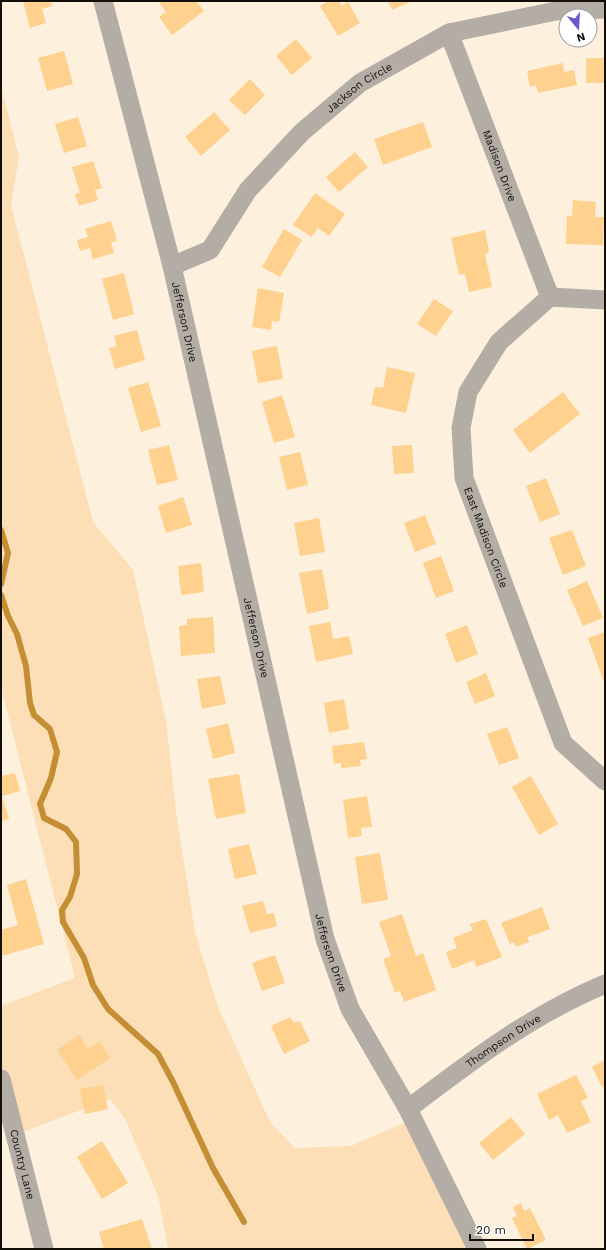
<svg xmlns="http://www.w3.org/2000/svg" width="606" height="1250" font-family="'Work Sans',sans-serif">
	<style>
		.green { fill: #fcdfb6 }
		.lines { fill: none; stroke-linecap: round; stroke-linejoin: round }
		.stream { stroke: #c48e34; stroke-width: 6 }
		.building { fill: #fed18e }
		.minor { stroke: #b3ada5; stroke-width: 19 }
		.labels { text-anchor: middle; stroke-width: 3; stroke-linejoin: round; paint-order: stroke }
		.street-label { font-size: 11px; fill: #130e08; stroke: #fff }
	</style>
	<rect width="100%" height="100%" fill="#fdf0dd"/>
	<path class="green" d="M1 86 19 157 11 205 93 522 133 570 166 721 177 819 195 932 218 1007 270 1122 295 1148 351 1146 413 1119 477 1249H168L158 1196 125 1119 110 1099 15 1135 1 1079V1006L75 978 1 687Z"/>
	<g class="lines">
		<g class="stream">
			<path d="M1 530 8 553 1 584"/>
			<path d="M1 595 8 616 17 634 26 666 30 703 34 715 50 729 57 752 51 778 40 804 44 818 66 829 76 842 77 874 70 897 62 910 63 922 84 958 93 985 108 1009 158 1054 173 1082 213 1168 244 1222"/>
		</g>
	</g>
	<g class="building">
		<path d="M23 1H50L52 6 42 9 46 23 30 28Z"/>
		<path d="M158 1H196L204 11 172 35 159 17 166 12Z"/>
		<path d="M329 1H339L342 6 348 2 360 23 338 36 320 6Z"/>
		<path d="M388 1H412L392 10Z"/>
		<path d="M296 39 312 58 292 75 276 56Z"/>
		<path d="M64 51 73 84 47 91 38 58Z"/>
		<rect x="586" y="58" width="19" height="25"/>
		<path d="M563 63 564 72 574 70 577 85 538 93 536 85 530 87 527 71Z"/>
		<path d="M250 79 265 95 245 115 229 100Z"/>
		<path d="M214 112 230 130 201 156 185 137Z"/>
		<path d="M78 117 87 146 64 153 55 124Z"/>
		<path d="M423 122 432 147 383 165 374 139Z"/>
		<path d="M355 152 368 167 339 192 326 177Z"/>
		<path d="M93 161 102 188 95 190 98 200 79 206 75 194 80 193 72 167Z"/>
		<path d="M315 193 345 214 329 236 318 228 311 237 293 225Z"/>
		<path d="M573 200 596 202 595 217H604L603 245 566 244 567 216H572Z"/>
		<path d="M111 221 117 241 111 242 114 253 93 259 90 248 80 251 77 240 88 237 85 229Z"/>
		<path d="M284 229 302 240 280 277 262 267Z"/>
		<path d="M485 230 489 252 485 254 492 287 469 292 465 274 459 275 451 238Z"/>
		<path d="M124 273 134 314 113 320 102 279Z"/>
		<path d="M258 288 284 293 279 322 272 321 271 330 252 327Z"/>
		<path d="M434 299 453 311 436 336 417 324Z"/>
		<path d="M137 330 145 360 115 369 109 348 117 346 114 336Z"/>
		<path d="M277 346 283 379 258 383 252 351Z"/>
		<path d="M387 367 415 373 406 413 371 405 375 387 383 388Z"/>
		<path d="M148 382 161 426 141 432 128 388Z"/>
		<path d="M563 392 580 414 530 453 513 430Z"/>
		<path d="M282 395 295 437 274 443 262 402Z"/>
		<path d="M169 445 178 480 157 485 148 450Z"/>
		<path d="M412 445 414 473 394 474 392 446Z"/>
		<path d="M300 452 308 485 287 490 279 457Z"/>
		<path d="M546 478 560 514 540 522 526 486Z"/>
		<path d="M183 497 192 525 166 533 158 506Z"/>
		<path d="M425 515 436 544 415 552 404 523Z"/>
		<path d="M319 518 325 552 300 556 294 523Z"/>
		<path d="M572 530 586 566 563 575 549 538Z"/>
		<path d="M441 556 454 591 436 598 423 563Z"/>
		<path d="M201 563 204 592 181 595 178 566Z"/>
		<path d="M322 569 329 609 307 614 299 573Z"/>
		<path d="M587 581 603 618 583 626 567 590Z"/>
		<path d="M213 617 215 653 181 656 179 626 187 625V619Z"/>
		<path d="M330 622 333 639 349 636 353 654 316 662 309 626Z"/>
		<path d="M467 625 478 654 456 663 445 634Z"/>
		<path d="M605 632V685L588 638Z"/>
		<path d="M486 673 495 696 475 704 466 682Z"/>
		<path d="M220 676 226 704 202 709 197 679Z"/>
		<path d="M344 699 349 729 329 733 324 703Z"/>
		<path d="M228 723 235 753 213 759 206 729Z"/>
		<path d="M507 727 519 758 499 765 487 734Z"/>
		<path d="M364 742 367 759 360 760 361 766 341 768V763L334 764 332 746Z"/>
		<path d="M15 773 20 791 2 796 9 819 1 821V776Z"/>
		<path d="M239 774 246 813 216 819 208 779Z"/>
		<path d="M531 776 558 824 539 835 512 787Z"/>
		<path d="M367 796 372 827 361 828 362 836 348 838 343 800Z"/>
		<path d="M249 844 257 874 235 879 228 849Z"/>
		<path d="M380 853 388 900 362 904 355 857Z"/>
		<path d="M26 879 44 944 1 956V930L18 925 7 885Z"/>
		<path d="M263 901 267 914 274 913 277 926 250 933 242 906Z"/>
		<path d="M542 907 550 929 528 937 529 942 516 947 514 942 510 944 501 923Z"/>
		<path d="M402 914 416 956 423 953 436 990 404 1002 400 991 395 993 383 959 391 956 379 922Z"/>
		<path d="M486 919 502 957 476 967 474 960 452 969 446 952 457 948 453 938 473 930 470 924Z"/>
		<path d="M275 955 285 983 262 991 252 963Z"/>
		<path d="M290 1017 294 1023 300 1021 310 1041 284 1054 271 1026Z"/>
		<path d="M79 1035 88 1049 100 1041 110 1058 77 1080 57 1050Z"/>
		<path d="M605 1060V1086L602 1087 592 1067Z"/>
		<path d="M576 1075 588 1098 581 1101 591 1122 567 1133 558 1115 549 1120 537 1094Z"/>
		<path d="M103 1085 108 1109 85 1114 80 1089Z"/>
		<path d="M511 1117 525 1134 493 1160 479 1143Z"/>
		<path d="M102 1141 128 1183 102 1199 77 1157Z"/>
		<path d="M521 1203 524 1211 530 1208 546 1240 527 1249 512 1218 517 1216 513 1207Z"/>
		<path d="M142 1219 152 1249H104L99 1232Z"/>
	</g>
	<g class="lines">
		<g class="minor">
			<path id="s1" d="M103 1 172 266 325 939 350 1009 408 1109 477 1249"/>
			<path id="s2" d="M449 33 550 297"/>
			<path id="s3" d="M172 266 210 250 248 190 302 132 360 83 449 33 556 11 605 9"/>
			<path id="s4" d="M550 297 499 342 468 392 461 428 464 478 563 743 605 781"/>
			<path d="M550 297 605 300"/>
			<path id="s5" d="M1 1079 44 1249"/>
			<path id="s6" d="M408 1109C471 1061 531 1015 605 984"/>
		</g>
	</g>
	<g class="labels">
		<g class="street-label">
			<text dy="4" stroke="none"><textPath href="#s3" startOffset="264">Jackson Circle</textPath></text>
			<text dy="4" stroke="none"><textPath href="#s2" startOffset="142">Madison Drive</textPath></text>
			<text dy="4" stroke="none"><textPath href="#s1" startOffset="331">Jefferson Drive</textPath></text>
			<text dy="4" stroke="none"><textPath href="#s4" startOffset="277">East Madison Circle</textPath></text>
			<text dy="4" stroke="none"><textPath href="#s1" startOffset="655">Jefferson Drive</textPath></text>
			<text dy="4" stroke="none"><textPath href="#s1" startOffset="979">Jefferson Drive</textPath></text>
			<text dy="4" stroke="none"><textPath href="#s6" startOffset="117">Thompson Drive</textPath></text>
			<text dy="4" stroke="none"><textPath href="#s5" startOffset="88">Country Lane</textPath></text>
		</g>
	</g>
	<rect width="606" height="1250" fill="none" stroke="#130e08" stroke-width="4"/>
	<g transform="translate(578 28) rotate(162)"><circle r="19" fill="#ffffff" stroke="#a19f9c"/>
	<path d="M0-3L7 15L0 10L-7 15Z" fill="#6b57d0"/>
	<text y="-6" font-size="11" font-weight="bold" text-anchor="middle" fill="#130e08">N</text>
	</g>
	<path d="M470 1234v6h63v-6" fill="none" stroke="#130e08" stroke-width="2"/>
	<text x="476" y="1234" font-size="12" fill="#130e08" stroke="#ffffff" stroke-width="3" paint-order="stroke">20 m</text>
</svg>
